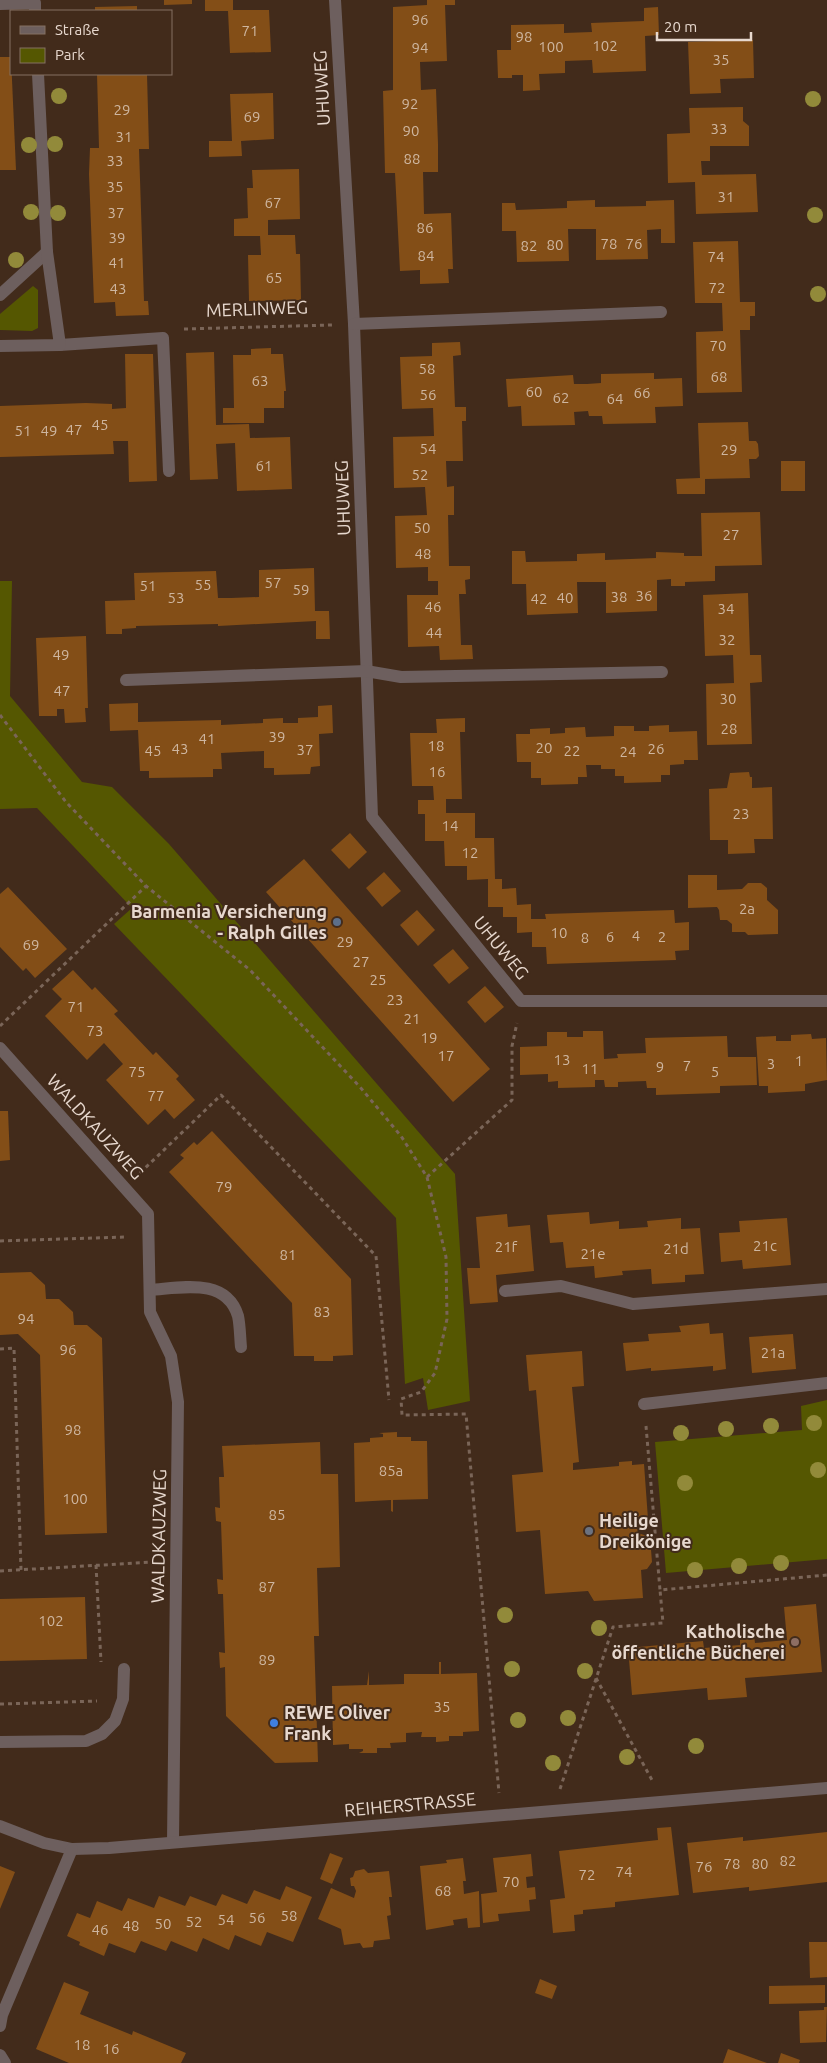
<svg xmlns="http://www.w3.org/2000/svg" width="827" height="2063" font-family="Ubuntu,sans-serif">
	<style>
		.green { fill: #555701 }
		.building { fill: #834e17 }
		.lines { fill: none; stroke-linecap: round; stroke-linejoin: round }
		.path { stroke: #7a6558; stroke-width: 3; stroke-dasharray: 4 4; stroke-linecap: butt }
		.service { stroke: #6d5f5e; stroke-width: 12 }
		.minor { stroke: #6d5f5e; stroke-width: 12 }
		.tree { fill: #928a3a }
		.service-dot { fill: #5c6f8a; stroke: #422b1b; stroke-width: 2 }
		.worship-dot { fill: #6b7280; stroke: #422b1b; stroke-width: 2 }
		.education-dot { fill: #8d6e63; stroke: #422b1b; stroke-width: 2 }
		.shop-dot { fill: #3f7fe0; stroke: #422b1b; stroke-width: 2 }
		.labels { text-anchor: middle; stroke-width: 4; stroke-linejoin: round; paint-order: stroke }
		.number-label { font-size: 15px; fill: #ceb6a0 }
		.street-label { font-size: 18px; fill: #e7d8ce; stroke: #422b1b }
		.poi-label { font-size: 18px; font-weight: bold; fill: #e7d8ce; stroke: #422b1b; text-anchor: end }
	</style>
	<rect width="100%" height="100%" fill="#422b1b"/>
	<g class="green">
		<path d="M33 286 38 290V328L32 331 0 330V314Z"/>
		<path d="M0 581H12L10 696 82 782 112 787 169 844 455 1174 470 1401 428 1410 423 1378 405 1384 396 1218 114 924 132 908 37 808 0 809Z"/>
		<path d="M827 1400V1559L666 1573 655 1442 802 1430 801 1406Z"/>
	</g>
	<g class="building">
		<path d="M164 0H192V4L164 5Z"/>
		<path d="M205 0H233V10H269L271 52 230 53 228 11H205Z"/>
		<path d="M427 0H455V5H445L447 61 420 62 421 90 436 89 438 144V172H423L424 214 451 213 453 269H448L449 283 420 284V270L400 271 395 173H385L383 91 393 90V7L427 5Z"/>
		<path d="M137 6V11H95V7Z"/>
		<path d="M658 7 659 35 645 36 646 71 593 73 592 60 565 61V73L539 74 540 90 523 91V75H512V78H498L497 50H511V25L564 24V33L592 32 591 23 644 21V8Z"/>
		<path d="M753 40 754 78 720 79 721 93 690 94 688 42Z"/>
		<path d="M0 57H11L16 170H0Z"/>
		<path d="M97 74H147L149 149H139L144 301H148L149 315 116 316 115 302 94 303 89 174 90 148H99Z"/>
		<path d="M273 93 274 139 241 141 242 156 209 157V141H232L230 94Z"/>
		<path d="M743 107V121L749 126V146H710V161H701L702 175 756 174 758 212 696 214 695 182 668 183 667 134 690 133 689 108Z"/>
		<path d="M299 169 300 219 268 220V235H295L296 254H300L301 300 249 301 248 255H261L260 236H234V219L248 218 247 188H253L252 170Z"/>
		<path d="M595 200V207L646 206V201L674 200 675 243H661V229L647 230 648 259 596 260V229H568L569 261 517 262 516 231H502V203H515L516 210 567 208V201Z"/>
		<path d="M738 241 740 302H755V316H750V330H740L742 392 697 393 696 332 723 331 722 303H695L693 242Z"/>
		<path d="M460 342 461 355 453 356 455 407H466V421H462L463 461H446L447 487 454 486V515H448L449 566H470V579L465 580 466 594H459L461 645H472L473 659 440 660 439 646 408 647 407 595H438V581H428V567L396 568 395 516 427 515 425 487 394 488 393 437 434 436 433 408 402 409 400 357 432 356V343Z"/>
		<path d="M271 348V354H283L286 391H284V408H264V423H223V408H234L233 355H251V349Z"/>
		<path d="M214 352 216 425 249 424 250 438 290 437 292 489 237 491 235 443 216 444 218 479 190 480 186 353Z"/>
		<path d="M125 354H153L157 481 129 482 128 441H113L114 454 0 457V406L86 403 112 404V409L126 408Z"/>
		<path d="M654 373V379L682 378 683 406 655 407 656 423 603 424 602 416H589L588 411 574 412 575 425 522 426 521 406 508 407 506 379 573 375 574 384H587L601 383V374Z"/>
		<path d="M748 422 749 441H756L758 444 759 456 756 459H749L750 478 705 479V494H677L676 479 700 478 698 423Z"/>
		<rect x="781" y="461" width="24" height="30"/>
		<path d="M760 512 762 565 715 566V581L685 582V586H671V579L657 580V611L606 613V582H577L578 613 527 615 526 584H512V551H525L526 562 577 561V554L605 553V560L656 558V552L684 553V556H702L701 513Z"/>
		<path d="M314 568 315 611H329L330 639H316V621L218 626V624L136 626V628L122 629V634H106L105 601 135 600 134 573 216 571 218 598H231L259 597V570Z"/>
		<path d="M748 593 750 655H761L762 682 750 683 752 744 707 745 706 684 734 683 733 655 705 656 703 595Z"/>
		<path d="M86 636 88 708H85L86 722 65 723 64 709H57V716H39L36 638Z"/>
		<path d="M138 703V722L221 720V725L263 723V719L283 718V723H298V718L318 717V706L332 705 333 733 319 734 320 766 311 767 310 774 274 775V768H264V751L221 753 222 769H213V777L149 778V771H140L138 730 110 731 109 704Z"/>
		<path d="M465 718V732H460L462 799H446V813H475V838H494L495 879H502V889L516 888 517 905 531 904V919H546L545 914 674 910 675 923 689 922V950L675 951 676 960 547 964 546 947H532V932L517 933V917H503V907H488V879L467 880V866H445L444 841H425V814H418V800H434L433 786H412L410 733H437L436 719Z"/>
		<path d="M669 725V732L697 731 698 760H684V764L670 765V775H661V782L624 783V776H615V769H601V765H586L587 777H578V784L541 785V778H531V762H517L516 734H530V729L550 728V734L565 733V728L585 727 586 737 614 736V726H634V731H649V726Z"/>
		<path d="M749 772 750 777H752V788L772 787 773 839H754L755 853 728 854V840H710L709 789 727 788 730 773Z"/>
		<path d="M350 833 367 852 349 869 331 850Z"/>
		<path d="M304 859 490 1069 453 1102 266 892Z"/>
		<path d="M384 872 401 891 382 907 366 888Z"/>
		<path d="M688 875H717V890L742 889 748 883H761L767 888V900L778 910V934L748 935 745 932H732V924L727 920H720L719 910 717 907 688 908Z"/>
		<path d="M8 887 67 949 35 978 26 968 23 971 0 947V894Z"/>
		<path d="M417 910 435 930 418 946 400 925Z"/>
		<path d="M453 949 469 968 449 984 433 965Z"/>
		<path d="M73 970 92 990 95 987 118 1011 114 1014 153 1055 156 1052 179 1076 176 1079 195 1100 174 1119 165 1109 148 1125 106 1080 123 1064 104 1043 87 1060 45 1016 62 999 52 989Z"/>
		<path d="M485 986 504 1007 485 1023 467 1002Z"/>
		<path d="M583 1031H603L604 1059 618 1058 617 1054 646 1053 645 1038 727 1036 728 1057H756L757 1085 720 1086V1093L656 1095V1088H647L646 1081 618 1082V1087H605L604 1080H595V1087L558 1088V1081L548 1082V1074L520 1075V1047L547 1046V1032H567V1037H583Z"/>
		<path d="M811 1034 812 1039 826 1038 827 1080 805 1084V1091L768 1093V1086H759L756 1037 776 1036V1041H791V1035Z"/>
		<path d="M0 1111H8L10 1160 0 1161Z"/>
		<path d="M212 1131 351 1279 353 1355 333 1356V1361H314V1356H294L292 1303 169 1172 184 1158 180 1155 194 1142 197 1145Z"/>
		<path d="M589 1212 590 1224 619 1221V1229L648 1227 647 1221 681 1218V1229L700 1228 704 1274 685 1275V1282L652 1284 651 1269 622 1271 623 1275 595 1278 594 1266 566 1268 563 1242 550 1243 547 1215Z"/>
		<path d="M507 1214 508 1227 530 1225 534 1271 496 1275 498 1302 470 1304 467 1268H480L476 1217Z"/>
		<path d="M787 1218 791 1265 743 1269 742 1260 721 1262 719 1233 740 1232 739 1221Z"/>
		<path d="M31 1272 45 1285 46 1299H59L73 1312 74 1325H87L102 1338 107 1533 45 1535 40 1355 18 1334 0 1335V1273Z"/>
		<path d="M709 1323 710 1334 723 1333 726 1369 713 1371V1366L651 1371V1368L626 1371 623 1343 649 1341 648 1334 681 1332 679 1326Z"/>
		<path d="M793 1334 796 1369 752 1373 749 1337Z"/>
		<path d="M582 1351 584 1386 572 1387 579 1462 573 1463V1470L619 1466V1462L632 1461V1465L644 1464 648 1519 637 1525 638 1533 650 1537 652 1562 647 1569 641 1570 643 1598 594 1601 588 1591 545 1594 540 1530 516 1532 512 1475 543 1472 536 1390 529 1391 526 1355Z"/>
		<path d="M397 1432V1437H411V1441H427L428 1499 393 1500V1512L391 1511V1500L355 1502 354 1443 370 1442V1438L383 1437V1434L379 1433Z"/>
		<path d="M320 1442 321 1474H338L340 1567 317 1568 319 1636H314L318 1762 275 1763 226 1716 225 1667 220 1668 219 1652 225 1653 223 1594H218L217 1579 223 1580 221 1522 216 1521 215 1507 220 1508 219 1477H224L222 1446Z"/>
		<path d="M85 1597 87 1659 0 1661V1599Z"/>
		<path d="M816 1604 822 1672 745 1678 747 1697 708 1700 707 1688 632 1695 628 1648 703 1641 704 1648 740 1645V1637L754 1636 755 1643 787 1640 784 1607Z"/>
		<path d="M439 1662H441V1674L477 1673 479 1731 463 1732V1736H449V1741L436 1742V1737H421L422 1732 406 1733V1742L390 1743 391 1748H377V1753H359L363 1751V1749H349V1744L333 1745 332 1686 367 1685 369 1671V1685L404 1684V1674H439Z"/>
		<path d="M671 1827 679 1895 615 1902V1907L583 1910V1914L574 1915 575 1931 553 1933 550 1900 565 1898 559 1851 658 1840 657 1828Z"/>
		<path d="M827 1832V1882L749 1891V1887L693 1893 687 1843 743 1837V1841Z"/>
		<path d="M330 1853 343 1858 332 1884 320 1879Z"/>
		<path d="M531 1854 533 1876 526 1877 527 1888 535 1887 536 1899 529 1900 530 1911 498 1914 499 1921 483 1923 481 1894 497 1892 493 1858Z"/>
		<path d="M463 1858 466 1881H463L464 1894 479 1891 480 1927 468 1928 467 1918 453 1920 454 1925 426 1930 420 1866 447 1863 446 1860Z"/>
		<path d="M0 1866 15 1872 0 1909Z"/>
		<path d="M364 1869 368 1873 389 1871 392 1897H389L391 1915 387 1916 390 1939 374 1941 373 1947 363 1948 360 1943 344 1945 341 1929 318 1919 331 1888 354 1898 356 1891 354 1886H351L350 1878 353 1877 355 1871Z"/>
		<path d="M286 1886 312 1897 293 1942 267 1932 261 1946 235 1935 229 1950 203 1938 197 1952 171 1941 166 1951 141 1941 135 1953 109 1943 104 1956 79 1945 80 1942 67 1936 77 1913 90 1918 97 1901 122 1911 128 1898 154 1908 159 1896 185 1906 190 1896 216 1906 222 1894 247 1904 254 1890 280 1900Z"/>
		<path d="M809 1942H827V1977L810 1978Z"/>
		<path d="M540 1979 557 1986 552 1999 535 1993Z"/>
		<path d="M64 1982 89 1992 80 2014 132 2035 133 2031 186 2053 181 2063H69L36 2049Z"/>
		<path d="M825 1985V2003L769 2004V1986Z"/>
		<path d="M824 2007H827L826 2042 800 2043 799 2011 824 2010Z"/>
		<path d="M728 2049 767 2063H723Z"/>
		<path d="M781 2053 800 2060 799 2063H778Z"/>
	</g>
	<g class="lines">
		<g class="path">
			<path d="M184 329 332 325"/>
			<path d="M0 715 66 802 146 886 250 970 360 1087 401 1136 427 1177 446 1257 447 1319 435 1373 421 1392 401 1399 402 1415 466 1414 499 1793"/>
			<path d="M0 1026 146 886"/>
			<path d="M140 1173 221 1095 376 1256 389 1400"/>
			<path d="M427 1177 512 1100V1046L517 1023"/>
			<path d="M0 1241 126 1237"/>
			<path d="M0 1349 14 1348 21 1570"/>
			<path d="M646 1426 660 1590 827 1575"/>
			<path d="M96 1565 101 1662"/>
			<path d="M0 1571 153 1562"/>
			<path d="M596 1678 652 1780"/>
			<path d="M0 1704 97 1701"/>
			<path d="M560 1789 613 1627 663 1623 660 1590"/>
		</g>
		<g class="service">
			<path d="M60 345 163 338 169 471"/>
			<path d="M150 1290C181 1288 226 1277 238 1316 240 1325 240 1337 241 1347"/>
			<path d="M505 1291 561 1286 633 1304 827 1289"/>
			<path d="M644 1404 827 1383"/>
			<path d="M0 1742 86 1741 102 1734 115 1721 123 1699 124 1669"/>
		</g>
		<g class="minor">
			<path d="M335 0 354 324 372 817 521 1001H827"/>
			<path d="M0 4 35 3V11"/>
			<path d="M0 295 47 252"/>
			<path d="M354 324 661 312"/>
			<path d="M0 346 60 345 47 252 38 74"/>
			<path d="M126 680 366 671 401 677 662 672"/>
			<path d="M0 1048 148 1214 150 1312 171 1356 178 1402 173 1842"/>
			<path d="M0 1826 44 1843 72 1849 109 1848 827 1788"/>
			<path d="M0 2026 2 2015 72 1849"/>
			<path d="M0 2055 5 2063"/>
		</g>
	</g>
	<g class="tree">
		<circle cx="59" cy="96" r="8"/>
		<circle cx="813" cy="99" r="8"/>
		<circle cx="55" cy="144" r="8"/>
		<circle cx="29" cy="145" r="8"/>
		<circle cx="31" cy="212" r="8"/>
		<circle cx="58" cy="213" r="8"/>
		<circle cx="815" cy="215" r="8"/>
		<circle cx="16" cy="260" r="8"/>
		<circle cx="818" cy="294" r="8"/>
		<circle cx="814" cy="1423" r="8"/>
		<circle cx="771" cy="1426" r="8"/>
		<circle cx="726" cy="1429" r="8"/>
		<circle cx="681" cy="1433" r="8"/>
		<circle cx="818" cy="1470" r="8"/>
		<circle cx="685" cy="1483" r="8"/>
		<circle cx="781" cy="1563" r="8"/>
		<circle cx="739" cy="1566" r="8"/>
		<circle cx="695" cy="1570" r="8"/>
		<circle cx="505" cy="1615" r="8"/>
		<circle cx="599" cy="1628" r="8"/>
		<circle cx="512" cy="1669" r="8"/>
		<circle cx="585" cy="1671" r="8"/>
		<circle cx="568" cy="1718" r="8"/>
		<circle cx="518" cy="1720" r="8"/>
		<circle cx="696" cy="1746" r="8"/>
		<circle cx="627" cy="1757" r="8"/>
		<circle cx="553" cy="1763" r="8"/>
	</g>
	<circle class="service-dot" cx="337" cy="922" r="5"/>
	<circle class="worship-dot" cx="589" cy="1531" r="5"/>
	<circle class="education-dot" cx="795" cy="1642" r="5"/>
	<circle class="shop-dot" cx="274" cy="1723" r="5"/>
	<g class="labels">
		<g class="number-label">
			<text x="420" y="25">96</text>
			<text x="250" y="36">71</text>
			<text x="524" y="42">98</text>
			<text x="605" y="51">102</text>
			<text x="551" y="52">100</text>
			<text x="420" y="53">94</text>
			<text x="721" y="65">35</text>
			<text x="410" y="109">92</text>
			<text x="122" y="115">29</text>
			<text x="252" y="122">69</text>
			<text x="719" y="134">33</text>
			<text x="411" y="136">90</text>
			<text x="124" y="142">31</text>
			<text x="412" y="164">88</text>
			<text x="115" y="166">33</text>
			<text x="115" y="192">35</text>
			<text x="726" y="202">31</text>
			<text x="273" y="208">67</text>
			<text x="116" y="218">37</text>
			<text x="425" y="233">86</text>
			<text x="117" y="243">39</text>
			<text x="609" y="249">78</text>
			<text x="634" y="249">76</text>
			<text x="555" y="250">80</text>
			<text x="529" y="251">82</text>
			<text x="426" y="261">84</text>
			<text x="716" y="262">74</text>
			<text x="117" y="268">41</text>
			<text x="274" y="283">65</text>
			<text x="717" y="293">72</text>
			<text x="118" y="294">43</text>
			<text x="718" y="351">70</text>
			<text x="427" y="374">58</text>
			<text x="719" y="382">68</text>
			<text x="260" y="386">63</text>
			<text x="534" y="397">60</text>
			<text x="642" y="398">66</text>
			<text x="428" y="400">56</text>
			<text x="561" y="403">62</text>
			<text x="615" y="404">64</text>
			<text x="100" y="430">45</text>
			<text x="74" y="435">47</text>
			<text x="23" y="436">51</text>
			<text x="49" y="436">49</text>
			<text x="428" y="454">54</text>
			<text x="729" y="455">29</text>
			<text x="264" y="471">61</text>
			<text x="420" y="480">52</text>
			<text x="422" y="533">50</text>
			<text x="731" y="540">27</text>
			<text x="423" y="559">48</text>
			<text x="273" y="588">57</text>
			<text x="203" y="590">55</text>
			<text x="148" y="591">51</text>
			<text x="301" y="595">59</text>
			<text x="644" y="601">36</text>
			<text x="619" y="602">38</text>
			<text x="176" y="603">53</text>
			<text x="565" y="603">40</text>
			<text x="539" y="604">42</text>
			<text x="433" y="612">46</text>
			<text x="726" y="614">34</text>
			<text x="434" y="638">44</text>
			<text x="727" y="645">32</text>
			<text x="61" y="660">49</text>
			<text x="62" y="696">47</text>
			<text x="728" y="704">30</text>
			<text x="729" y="734">28</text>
			<text x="277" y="742">39</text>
			<text x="207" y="744">41</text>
			<text x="436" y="751">18</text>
			<text x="544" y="753">20</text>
			<text x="180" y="754">43</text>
			<text x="656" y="754">26</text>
			<text x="305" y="755">37</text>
			<text x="153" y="756">45</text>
			<text x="572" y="756">22</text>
			<text x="628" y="757">24</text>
			<text x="437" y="777">16</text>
			<text x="741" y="819">23</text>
			<text x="450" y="831">14</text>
			<text x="470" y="858">12</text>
			<text x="747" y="914">2a</text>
			<text x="559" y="938">10</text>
			<text x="636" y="941">4</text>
			<text x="610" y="942">6</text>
			<text x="662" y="942">2</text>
			<text x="585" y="943">8</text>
			<text x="345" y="947">29</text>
			<text x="31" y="950">69</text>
			<text x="361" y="967">27</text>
			<text x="378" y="985">25</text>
			<text x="395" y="1005">23</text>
			<text x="76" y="1012">71</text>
			<text x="412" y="1024">21</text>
			<text x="95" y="1036">73</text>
			<text x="429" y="1043">19</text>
			<text x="446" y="1061">17</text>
			<text x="562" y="1065">13</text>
			<text x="799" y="1066">1</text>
			<text x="771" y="1069">3</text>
			<text x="687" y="1071">7</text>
			<text x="660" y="1072">9</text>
			<text x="590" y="1074">11</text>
			<text x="137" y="1077">75</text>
			<text x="715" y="1077">5</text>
			<text x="156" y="1101">77</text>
			<text x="224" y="1192">79</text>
			<text x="765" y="1251">21c</text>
			<text x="506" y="1252">21f</text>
			<text x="676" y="1254">21d</text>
			<text x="593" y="1259">21e</text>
			<text x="288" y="1260">81</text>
			<text x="322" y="1317">83</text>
			<text x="26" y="1324">94</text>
			<text x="68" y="1355">96</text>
			<text x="773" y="1358">21a</text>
			<text x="73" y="1435">98</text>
			<text x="391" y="1476">85a</text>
			<text x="75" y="1504">100</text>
			<text x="277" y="1520">85</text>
			<text x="267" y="1592">87</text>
			<text x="51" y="1626">102</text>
			<text x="267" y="1665">89</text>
			<text x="442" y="1712">35</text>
			<text x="788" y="1866">82</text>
			<text x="732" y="1869">78</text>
			<text x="760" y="1869">80</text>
			<text x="704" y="1872">76</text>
			<text x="624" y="1877">74</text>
			<text x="587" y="1880">72</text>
			<text x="511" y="1887">70</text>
			<text x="443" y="1896">68</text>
			<text x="289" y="1921">58</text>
			<text x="257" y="1923">56</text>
			<text x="226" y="1925">54</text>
			<text x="194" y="1927">52</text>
			<text x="163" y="1929">50</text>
			<text x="131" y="1931">48</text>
			<text x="100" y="1935">46</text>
			<text x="82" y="2050">18</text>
			<text x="111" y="2054">16</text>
		</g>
		<g class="street-label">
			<text transform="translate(322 88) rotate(-93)" y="6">UHUWEG</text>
			<text transform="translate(257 309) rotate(-2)" y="6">MERLINWEG</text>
			<text transform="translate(343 498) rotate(-92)" y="6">UHUWEG</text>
			<text transform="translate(501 948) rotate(51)" y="6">UHUWEG</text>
			<text transform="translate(95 1127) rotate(48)" y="6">WALDKAUZWEG</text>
			<text transform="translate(159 1536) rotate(-89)" y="6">WALDKAUZWEG</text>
			<text transform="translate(410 1805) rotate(-5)" y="6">REIHERSTRASSE</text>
		</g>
		<g class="poi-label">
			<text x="327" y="918">Barmenia Versicherung<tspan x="327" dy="21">- Ralph Gilles</tspan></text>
			<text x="599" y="1527" text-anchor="start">Heilige<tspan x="599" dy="21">Dreikönige</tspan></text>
			<text x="785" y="1638">Katholische<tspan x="785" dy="21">öffentliche Bücherei</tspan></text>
			<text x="284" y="1719" text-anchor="start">REWE Oliver<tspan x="284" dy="21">Frank</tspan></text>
		</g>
	</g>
	<rect x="10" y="10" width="162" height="65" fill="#422b1b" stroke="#847063"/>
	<rect x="20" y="26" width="25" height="8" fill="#6d5f5e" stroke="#847063"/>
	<text x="55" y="35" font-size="15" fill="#e7d8ce">Straße</text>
	<rect x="20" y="48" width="25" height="15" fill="#555701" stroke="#847063"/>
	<text x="55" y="60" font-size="15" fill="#e7d8ce">Park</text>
	<path d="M657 32v8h94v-8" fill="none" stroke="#e7d8ce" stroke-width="2.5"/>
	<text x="664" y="32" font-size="15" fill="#e7d8ce" stroke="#422b1b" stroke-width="4" paint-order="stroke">20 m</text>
</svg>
